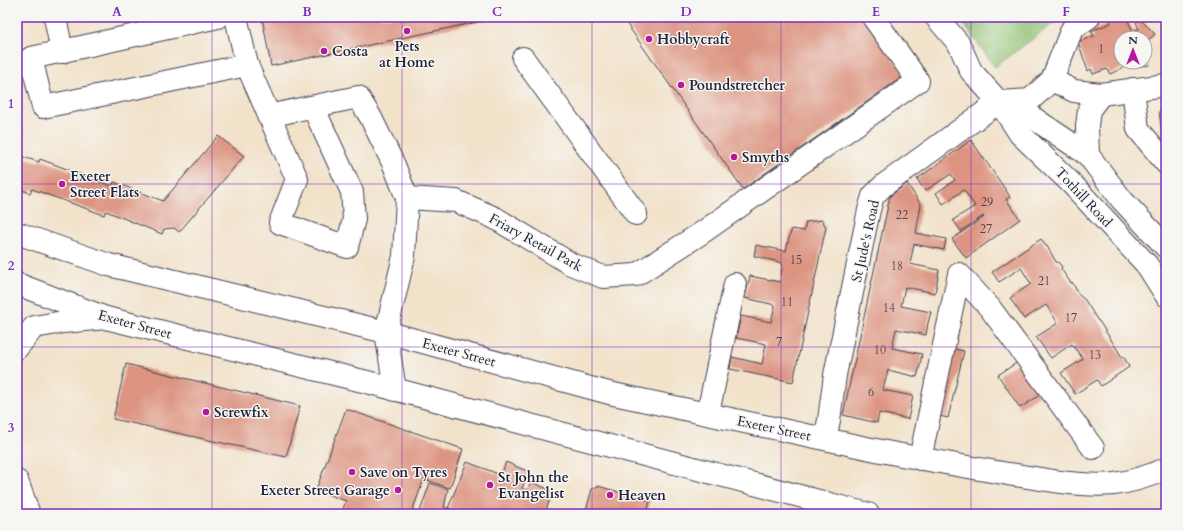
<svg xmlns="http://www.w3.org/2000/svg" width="1183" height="531" font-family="Cardo,serif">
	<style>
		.green { fill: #91c272; stroke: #5a7256 }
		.building { fill: #dd9582 }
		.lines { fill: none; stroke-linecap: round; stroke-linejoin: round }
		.minor-casing { stroke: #413f50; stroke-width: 24 }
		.major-casing { stroke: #413f50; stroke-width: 24 }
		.minor { stroke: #fff; stroke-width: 22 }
		.major { stroke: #fff; stroke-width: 22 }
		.grid { fill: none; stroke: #7b2cbf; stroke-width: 1; stroke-opacity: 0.55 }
		.poi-dot { fill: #b5179e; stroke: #f6f6f2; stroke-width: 1.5 }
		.labels { text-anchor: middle; stroke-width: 3; stroke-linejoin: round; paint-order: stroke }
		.number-label { font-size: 12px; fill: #513f4d }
		.poi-label { font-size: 14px; font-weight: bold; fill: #22223b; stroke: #f6f6f2; text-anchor: start }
		.street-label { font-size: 14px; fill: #22223b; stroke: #f6f6f2 }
		.neatline { fill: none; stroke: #7b2cbf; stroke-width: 1.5 }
		.grid-label { font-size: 13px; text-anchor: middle; font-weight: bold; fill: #7b2cbf }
	</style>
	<rect width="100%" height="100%" fill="#f6f6f2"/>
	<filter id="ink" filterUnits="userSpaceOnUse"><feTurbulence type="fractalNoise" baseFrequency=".025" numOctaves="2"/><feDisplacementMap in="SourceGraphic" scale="8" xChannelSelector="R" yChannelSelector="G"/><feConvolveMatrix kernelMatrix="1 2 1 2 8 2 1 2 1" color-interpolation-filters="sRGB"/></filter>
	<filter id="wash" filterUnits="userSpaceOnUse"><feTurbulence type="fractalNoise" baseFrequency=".012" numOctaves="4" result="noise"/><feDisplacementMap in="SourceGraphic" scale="16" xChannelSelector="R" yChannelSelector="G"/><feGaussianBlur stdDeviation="0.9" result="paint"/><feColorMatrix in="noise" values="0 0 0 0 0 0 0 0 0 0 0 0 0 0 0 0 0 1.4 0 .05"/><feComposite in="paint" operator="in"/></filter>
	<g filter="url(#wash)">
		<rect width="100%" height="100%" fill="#f2e2ca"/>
		<path class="green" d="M959 17H1062L995 67Z"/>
		<g id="blocks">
			<g class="building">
				<path d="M262 17H496V18L271 66Z"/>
				<path d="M628 17H863L905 75 743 189 624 20Z"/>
				<path d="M1113 17H1126L1133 31 1139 29 1136 22 1140 19 1155 34 1145 43V38H1121V62H1145V55L1149 65 1133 67 1131 64 1110 74 1107 69 1093 74 1091 69 1088 71 1078 42 1094 36 1091 31 1111 23 1110 20Z"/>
				<path d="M1166 108V138L1163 139 1159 111H1160L1162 109Z"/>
				<path d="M218 136 244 156 179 232 174 228 164 229 162 234 106 211 104 215 32 189 30 193 17 188V155L39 162 40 159 112 186 114 182 163 201Z"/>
				<path d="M971 140 1005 189 1010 197 1006 199 1020 219 966 258 952 239 984 217 983 216 961 231 953 220 975 206 964 190 943 204 936 193 955 180 951 174 925 191 917 179Z"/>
				<path d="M907 183 921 205 916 233 946 239 944 250 914 244 910 264 939 270 937 282 935 293 905 287 901 306 931 312 928 323 926 335 896 329 892 348 922 354 920 365 917 377 888 370 883 390 913 396 908 419 879 413 877 423 843 415 890 196Z"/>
				<path d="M822 220 826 227 793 382 730 369 732 357 762 364 766 344 736 338 741 316 771 322 775 305 745 298 750 276 780 282 783 263 754 256 756 245 786 251 788 241 792 229 804 231 806 222Z"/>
				<path d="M1041 239 1046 246H1047L1056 262H1058L1062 267 1061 269 1071 283 1072 282 1079 295 1085 300 1098 321H1099L1122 357H1124L1129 367 1101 386 1097 380 1075 394 1061 373 1083 359 1078 352 1072 344 1051 358 1036 337 1058 323 1046 305 1024 319 1010 298 1031 284 1021 268 999 282 992 272Z"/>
				<path d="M946 347 964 351 948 418 930 414Z"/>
				<path d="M1018 362 1040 395 1020 408 998 375Z"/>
				<path d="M126 364 300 406 286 457 113 419Z"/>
				<path d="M346 409 463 449 450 488 424 479 411 514H341L346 501 316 490Z"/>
				<path d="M467 462 501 475 506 462 529 472 522 488 527 491 531 482 553 491 546 510 555 514H464L448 508Z"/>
				<path d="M430 483 448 489 444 507 460 514H419Z"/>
				<path d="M598 486 650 501 647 514H634L628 513 627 514H585L592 489Z"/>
			</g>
		</g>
	</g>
	<g filter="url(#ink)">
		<use href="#blocks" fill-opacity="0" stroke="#413f50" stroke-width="1"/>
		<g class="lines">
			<g class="minor-casing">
				<g id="minor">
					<path d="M55 17 62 52"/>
					<path d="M218 17 31 58 43 107 247 65"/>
					<path d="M236 17 247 65 297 179 280 223 347 247 354 219 352 192 313 107"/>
					<path d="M523 58 636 214"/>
					<path d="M1052 80 1074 91 1101 94 1166 85"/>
					<path d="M1133 89 1138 129 1166 163"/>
					<path d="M268 116 358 97 370 116 394 165 407 198 404 256 386 332 395 390"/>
					<path d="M1088 155 1087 126 1089 110 1101 94"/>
					<path d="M407 198 456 201 495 218 571 264 603 277 636 275 703 232 918 81 873 17"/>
					<path d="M17 348 34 327 63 322 106 318"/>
					<path d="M708 413 735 284"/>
					<path d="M825 439 829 420 835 375 869 210 873 196 884 185 999 102 1030 100 1052 80 1072 29 1089 17"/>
					<path d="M920 459 959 274 990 308 1093 448"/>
					<path d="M17 481 29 514"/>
				</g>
			</g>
			<g class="major-casing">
				<g id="major">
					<path d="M936 17 959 44 971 71 999 102 1020 134 1071 183 1147 265 1166 295"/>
					<path d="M999 102 1026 113 1088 155 1122 200 1166 247"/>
					<path d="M17 233 109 265 386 332 609 393 876 450C920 459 964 466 1008 474 1043 479 1078 487 1114 484 1132 482 1149 476 1166 469"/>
					<path d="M17 284 106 318 367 382 868 514"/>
				</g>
			</g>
			<use href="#minor" class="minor"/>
			<use href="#major" class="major"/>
		</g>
	</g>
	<path class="grid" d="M212 17V514M402 17V514M592 17V514M781 17V514M971 17V514M17 184H1166M17 347H1166"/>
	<g class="poi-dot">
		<circle cx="407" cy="31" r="4"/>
		<circle cx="649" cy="39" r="4"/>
		<circle cx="324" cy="51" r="4"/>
		<circle cx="681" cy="85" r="4"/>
		<circle cx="734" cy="157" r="4"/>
		<circle cx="62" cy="184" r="4"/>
		<circle cx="206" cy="412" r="4"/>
		<circle cx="352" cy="472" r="4"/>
		<circle cx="490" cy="485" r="4"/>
		<circle cx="398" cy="490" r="4"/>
		<circle cx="610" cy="495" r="4"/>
	</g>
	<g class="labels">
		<g class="number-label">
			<text x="1101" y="53">1</text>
			<text x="987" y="206">29</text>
			<text x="902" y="219">22</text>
			<text x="986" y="233">27</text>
			<text x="796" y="264">15</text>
			<text x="897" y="270">18</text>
			<text x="1044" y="285">21</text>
			<text x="787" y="306">11</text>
			<text x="889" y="312">14</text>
			<text x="1071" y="322">17</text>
			<text x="779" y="346">7</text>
			<text x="880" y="354">10</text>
			<text x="1095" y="359">13</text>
			<text x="871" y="396">6</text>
		</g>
		<g class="poi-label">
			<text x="657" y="44">Hobbycraft</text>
			<text x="407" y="51" text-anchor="middle">Pets<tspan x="407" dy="16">at Home</tspan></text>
			<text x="332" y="56">Costa</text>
			<text x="689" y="90">Poundstretcher</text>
			<text x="742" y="162">Smyths</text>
			<text x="70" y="181">Exeter<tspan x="70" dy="16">Street Flats</tspan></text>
			<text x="214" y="417">Screwfix</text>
			<text x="360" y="477">Save on Tyres</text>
			<text x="498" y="482">St John the<tspan x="498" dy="16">Evangelist</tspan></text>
			<text x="390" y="495" text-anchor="end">Exeter Street Garage</text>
			<text x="618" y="500">Heaven</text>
		</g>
		<g class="street-label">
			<text transform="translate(1084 197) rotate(47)" y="5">Tothill Road</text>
			<text transform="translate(865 241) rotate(-77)" y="5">St Jude's Road</text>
			<text transform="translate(536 242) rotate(29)" y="5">Friary Retail Park</text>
			<text transform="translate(135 324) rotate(15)" y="5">Exeter Street</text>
			<text transform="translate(459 352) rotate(15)" y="5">Exeter Street</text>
			<text transform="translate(774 428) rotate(12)" y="5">Exeter Street</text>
		</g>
	</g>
	<rect width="1183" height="531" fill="none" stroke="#f6f6f2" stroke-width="44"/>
	<g transform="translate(1133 50)"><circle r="19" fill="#f6f6f2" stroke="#a1a1a9"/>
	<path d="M0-3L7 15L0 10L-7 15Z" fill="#b5179e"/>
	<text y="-6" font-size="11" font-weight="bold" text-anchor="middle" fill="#22223b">N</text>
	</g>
	<rect x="22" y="22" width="1139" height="487" class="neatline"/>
	<g class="grid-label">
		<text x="117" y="16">A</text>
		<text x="307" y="16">B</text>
		<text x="497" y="16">C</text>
		<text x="686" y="16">D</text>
		<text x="876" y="16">E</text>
		<text x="1066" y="16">F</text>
		<text x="11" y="108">1</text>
		<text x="11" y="270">2</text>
		<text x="11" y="432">3</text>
	</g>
</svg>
